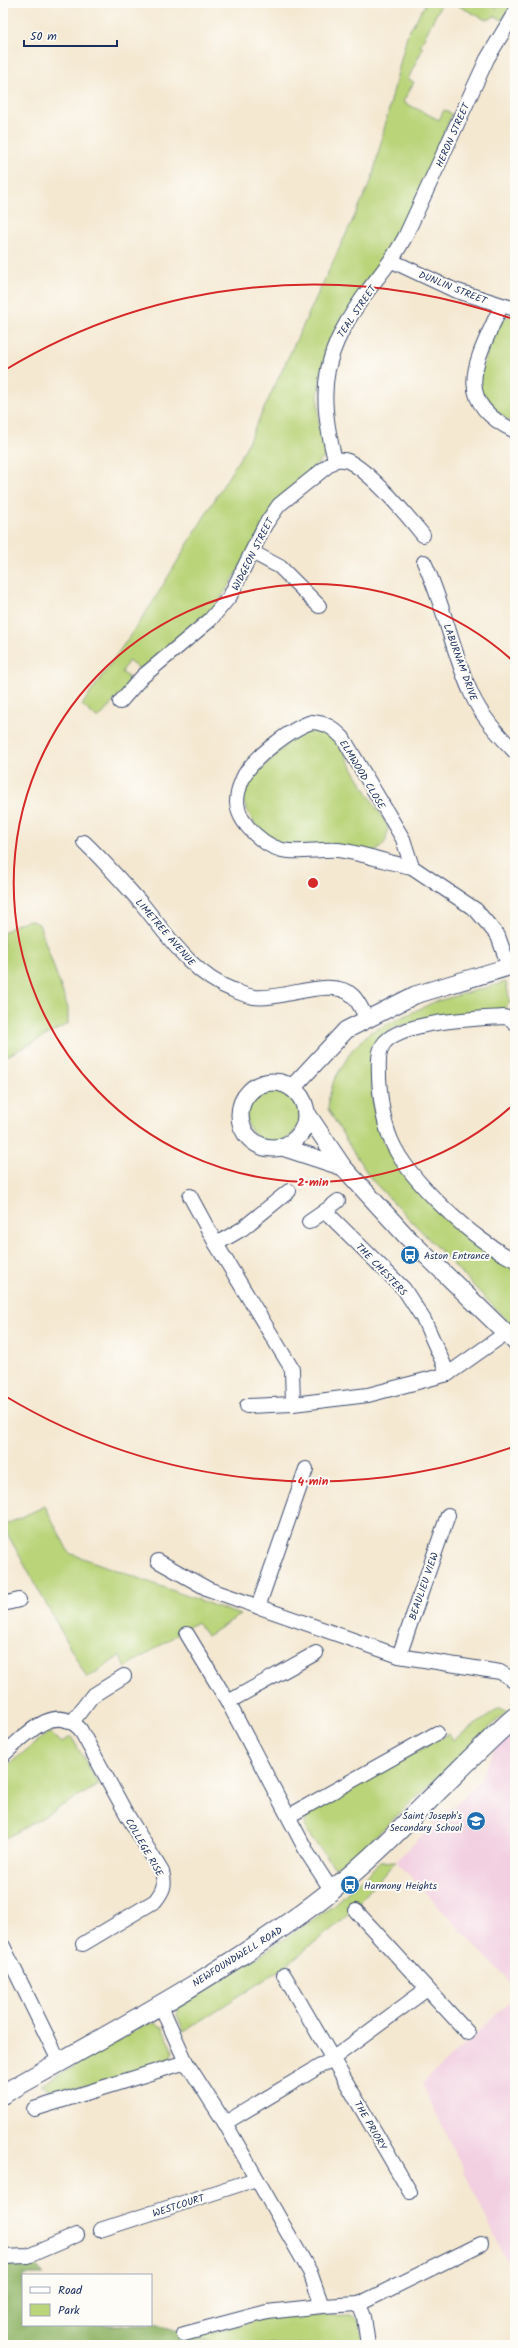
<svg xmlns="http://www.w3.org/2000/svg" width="518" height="2348" font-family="Kalam,sans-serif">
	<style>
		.built { fill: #f2cfe1 }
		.green { fill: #b9d479; stroke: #6a826c }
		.forest { fill: #92b669; stroke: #567264 }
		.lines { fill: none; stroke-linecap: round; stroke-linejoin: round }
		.minor-casing { stroke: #3c4b6f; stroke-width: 16 }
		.tertiary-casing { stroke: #3c4b6f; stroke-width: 19 }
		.secondary-casing { stroke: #3c4b6f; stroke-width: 21 }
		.minor { stroke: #fff; stroke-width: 14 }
		.tertiary { stroke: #fff; stroke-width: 17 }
		.secondary { stroke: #fff; stroke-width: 19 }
		.ring { fill: none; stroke: #d62828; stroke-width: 2 }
		.labels { text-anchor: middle; stroke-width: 4; stroke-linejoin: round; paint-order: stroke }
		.street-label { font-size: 10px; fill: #1b2f5e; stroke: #fdfcf7 }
		.poi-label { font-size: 10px; fill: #1b2f5e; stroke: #fdfcf7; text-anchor: start }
		.centre { fill: #d62828; stroke: #fdfcf7; stroke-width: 2 }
		.ring-label { font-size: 12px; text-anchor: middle; font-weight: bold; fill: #d62828; stroke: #fdfcf7; stroke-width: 4; stroke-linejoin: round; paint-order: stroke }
	</style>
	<rect width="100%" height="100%" fill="#fdfcf7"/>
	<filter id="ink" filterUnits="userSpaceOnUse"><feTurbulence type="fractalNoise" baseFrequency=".025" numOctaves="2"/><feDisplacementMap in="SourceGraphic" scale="8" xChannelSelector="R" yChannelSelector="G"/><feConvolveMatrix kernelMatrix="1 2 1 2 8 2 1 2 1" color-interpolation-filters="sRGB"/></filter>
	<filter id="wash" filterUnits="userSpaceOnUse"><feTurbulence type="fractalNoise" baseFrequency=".012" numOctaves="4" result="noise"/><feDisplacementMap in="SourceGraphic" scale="16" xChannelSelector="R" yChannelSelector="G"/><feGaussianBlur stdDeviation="0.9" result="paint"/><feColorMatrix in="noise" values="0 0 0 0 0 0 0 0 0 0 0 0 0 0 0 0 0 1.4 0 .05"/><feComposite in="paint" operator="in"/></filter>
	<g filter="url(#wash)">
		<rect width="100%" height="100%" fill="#f4e8d1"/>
		<g class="built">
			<path d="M515 1731V1988L396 1861 479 1781 495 1748Z"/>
			<path d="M515 1997V2278L422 2084Z"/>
		</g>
		<g class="green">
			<path d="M426 3H442L420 46 423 48 408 79 414 82 403 102 439 120 444 110 452 114 408 220 330 343 321 370 318 397 319 428 326 446V456L281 496 229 586 213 610 146 667 138 668 128 661 122 672 128 677 127 687 98 719 82 705 151 605 244 451 372 179 407 35Z"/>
			<path d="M453 3H488L497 8 501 3H513L502 20 494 16 491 19H484Z"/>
			<path d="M508 316 515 317V424C501 416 488 409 481 394 474 381 496 323 508 316Z"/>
			<path d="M311 730H321L338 741 353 769 388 827 386 841 378 850 369 852 277 843 259 830 250 816 242 799 244 790 250 780 294 737Z"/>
			<path d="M29 920 39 924 68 1008V1024L3 1058V933L14 925Z"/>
			<path d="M506 982 510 1002 501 1012 396 1026C375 1040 372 1053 372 1078 372 1097 373 1119 382 1137 399 1173 434 1201 462 1228 472 1238 482 1249 493 1257 500 1262 508 1265 515 1269V1329L372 1180 352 1150 328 1109 329 1097 334 1080 352 1050 369 1033 434 1002Z"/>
			<circle cx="273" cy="1115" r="27"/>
			<path d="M45 1506 69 1553 240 1615 207 1636 197 1622 126 1667 120 1656 87 1678 3 1526Z"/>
			<path d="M500 1708 507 1711 342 1868 334 1866 307 1833 305 1823 309 1811 448 1734 453 1740Z"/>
			<path d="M49 1732 61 1743 71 1736 99 1785 3 1840V1769Z"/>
			<path d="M396 1861 343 1920 278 1971 184 2031 177 2016 179 2004 252 1961 333 1906 380 1862Z"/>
			<path d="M154 2023 161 2026 173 2049 170 2062 57 2094 41 2085 145 2025Z"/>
			<path d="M351 2315 359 2321 363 2345H216L195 2337 267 2317Z"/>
		</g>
		<path class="forest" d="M33 2263 44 2275H23V2325H151V2323L214 2342 216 2345H3V2265Z"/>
	</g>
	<g filter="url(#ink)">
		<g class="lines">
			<g class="minor-casing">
				<g id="minor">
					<path d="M392 261 454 290 515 309"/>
					<path d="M501 306C479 357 448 400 515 431"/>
					<path d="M335 460C316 386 324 350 369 289 383 271 394 258 405 237L487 59 515 12"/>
					<path d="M335 460C339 460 344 459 348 461 372 473 406 514 423 535"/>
					<path d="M252 552 280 567 319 606"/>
					<path d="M424 562C444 604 452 651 471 693 481 716 498 734 515 752"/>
					<path d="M120 702 142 677 210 620 230 596 265 525 279 505 335 460"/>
					<path d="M312 722C327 723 333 728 343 738L403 839 412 867C388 863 363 853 338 850 322 849 306 852 289 851 268 850 238 825 237 802 237 795 240 785 243 778 251 759 292 728 312 722Z"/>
					<path d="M84 842C105 862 123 883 142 904 168 936 193 975 233 990 240 993 247 996 254 997 282 1001 332 975 353 996 359 1002 363 1012 367 1019"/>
					<path d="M412 867 476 910 498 936 509 967"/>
					<path d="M515 1024 511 1019 504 1017C474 1019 405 1021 385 1042 377 1051 379 1066 379 1077 380 1097 383 1121 391 1140 407 1179 476 1243 515 1260"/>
					<path d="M190 1196 216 1244 292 1369 293 1404"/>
					<path d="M325 1211 338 1201"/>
					<path d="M309 1222 325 1211 404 1289 424 1320 448 1374 506 1333"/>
					<path d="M216 1244 242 1229 289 1191"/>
					<path d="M247 1406 293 1404 368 1395 448 1374"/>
					<path d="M158 1561 208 1589 399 1656 500 1672 515 1681"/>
					<path d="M3 1604 19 1600"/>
					<path d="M258 1607 306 1469"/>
					<path d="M187 1634 228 1702 308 1854 332 1891"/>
					<path d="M399 1656 448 1515"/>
					<path d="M228 1702 316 1653"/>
					<path d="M73 1721 92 1696 124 1676"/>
					<path d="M3 1755C24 1737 54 1701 80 1729L126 1813 162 1872C166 1885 163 1891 155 1901L83 1944"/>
					<path d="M289 1816 437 1733"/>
					<path d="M356 1911 468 2033"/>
					<path d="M3 1946 59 2061"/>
					<path d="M284 1975 410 2192"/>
					<path d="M160 2004 186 2062 225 2123 310 2272 322 2306"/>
					<path d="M34 2109 186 2062"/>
					<path d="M225 2123 332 2059 427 1989"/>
					<path d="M100 2230 256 2179"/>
					<path d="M3 2257 28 2256 77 2235"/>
					<path d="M359 2304 364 2317 368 2345"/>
					<path d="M184 2334 267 2312 322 2306 359 2304 481 2244"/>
				</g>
			</g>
			<g class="tertiary-casing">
				<g id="tertiary">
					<circle cx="273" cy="1115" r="33"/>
					<path d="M292 1088 346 1030 415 995 515 965"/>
					<path d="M306 1112 343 1167 407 1237 515 1342"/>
					<path d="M282 1147 343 1167"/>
				</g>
			</g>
			<g class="secondary-casing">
				<path id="secondary" d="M3 2094C114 2031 230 1971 331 1891 396 1840 452 1772 515 1717"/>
			</g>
			<use href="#minor" class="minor"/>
			<use href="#tertiary" class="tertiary"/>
			<use href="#secondary" class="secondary"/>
		</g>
	</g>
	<g class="ring">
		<path d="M513 1105A299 299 0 1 1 513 661"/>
		<path d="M513 1447A598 598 0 0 1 5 1396M5 370A598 598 0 0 1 513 319"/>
	</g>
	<defs>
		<g id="bus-disc" transform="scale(1)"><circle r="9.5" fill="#1f6fb2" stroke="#fdfcf7"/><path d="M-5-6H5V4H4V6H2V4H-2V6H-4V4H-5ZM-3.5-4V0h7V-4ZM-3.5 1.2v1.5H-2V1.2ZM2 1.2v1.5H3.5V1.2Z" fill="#fff"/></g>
		<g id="school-disc" transform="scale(1)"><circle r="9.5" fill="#1f6fb2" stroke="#fdfcf7"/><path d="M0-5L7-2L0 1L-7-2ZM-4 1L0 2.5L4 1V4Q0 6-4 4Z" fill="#fff"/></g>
	</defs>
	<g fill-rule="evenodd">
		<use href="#bus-disc" x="410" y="1255"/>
		<use href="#school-disc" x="476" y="1821"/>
		<use href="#bus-disc" x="350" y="1885"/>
	</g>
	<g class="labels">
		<g class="street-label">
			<text transform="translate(452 135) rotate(-66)" y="4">HERON STREET</text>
			<text transform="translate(453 287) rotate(22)" y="4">DUNLIN STREET</text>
			<text transform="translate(356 311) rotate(-56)" y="4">TEAL STREET</text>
			<text transform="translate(252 554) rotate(-63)" y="4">WIDGEON STREET</text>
			<text transform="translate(461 662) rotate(70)" y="4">LABURNAM DRIVE</text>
			<text transform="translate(363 774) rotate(59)" y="4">ELMWOOD CLOSE</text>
			<text transform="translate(166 932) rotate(49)" y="4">LIMETREE AVENUE</text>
			<text transform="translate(382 1269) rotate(46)" y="4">THE CHESTERS</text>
			<text transform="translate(423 1586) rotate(-71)" y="4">BEAULIEU VIEW</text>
			<text transform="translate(145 1847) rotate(60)" y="4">COLLEGE RISE</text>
			<text transform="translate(237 1956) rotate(-32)" y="4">NEWFOUNDWELL ROAD</text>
			<text transform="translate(371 2125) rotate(60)" y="4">THE PRIORY</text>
			<text transform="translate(178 2205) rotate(-18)" y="4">WESTCOURT</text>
		</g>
		<g class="poi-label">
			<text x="424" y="1259">Aston Entrance</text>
			<text x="462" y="1819" text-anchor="end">Saint Joseph's<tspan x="462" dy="12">Secondary School</tspan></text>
			<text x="364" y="1889">Harmony Heights</text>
		</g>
	</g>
	<circle cx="313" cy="883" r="6" class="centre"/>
	<g class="ring-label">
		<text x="313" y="1186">2 min</text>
		<text x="313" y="1485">4 min</text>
	</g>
	<rect width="518" height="2348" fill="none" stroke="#fdfcf7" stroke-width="16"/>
	<rect x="22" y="2274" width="130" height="52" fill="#fdfcf7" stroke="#a3aaba"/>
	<rect x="30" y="2287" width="20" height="6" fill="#ffffff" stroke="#a3aaba"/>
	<text x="58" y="2294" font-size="12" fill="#1b2f5e">Road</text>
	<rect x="30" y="2304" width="20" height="12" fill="#b9d479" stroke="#a3aaba"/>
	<text x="58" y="2314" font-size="12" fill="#1b2f5e">Park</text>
	<path d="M24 40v6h93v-6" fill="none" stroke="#1b2f5e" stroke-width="2"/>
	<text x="30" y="40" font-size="12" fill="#1b2f5e" stroke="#fdfcf7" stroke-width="3" paint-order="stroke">50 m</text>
</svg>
